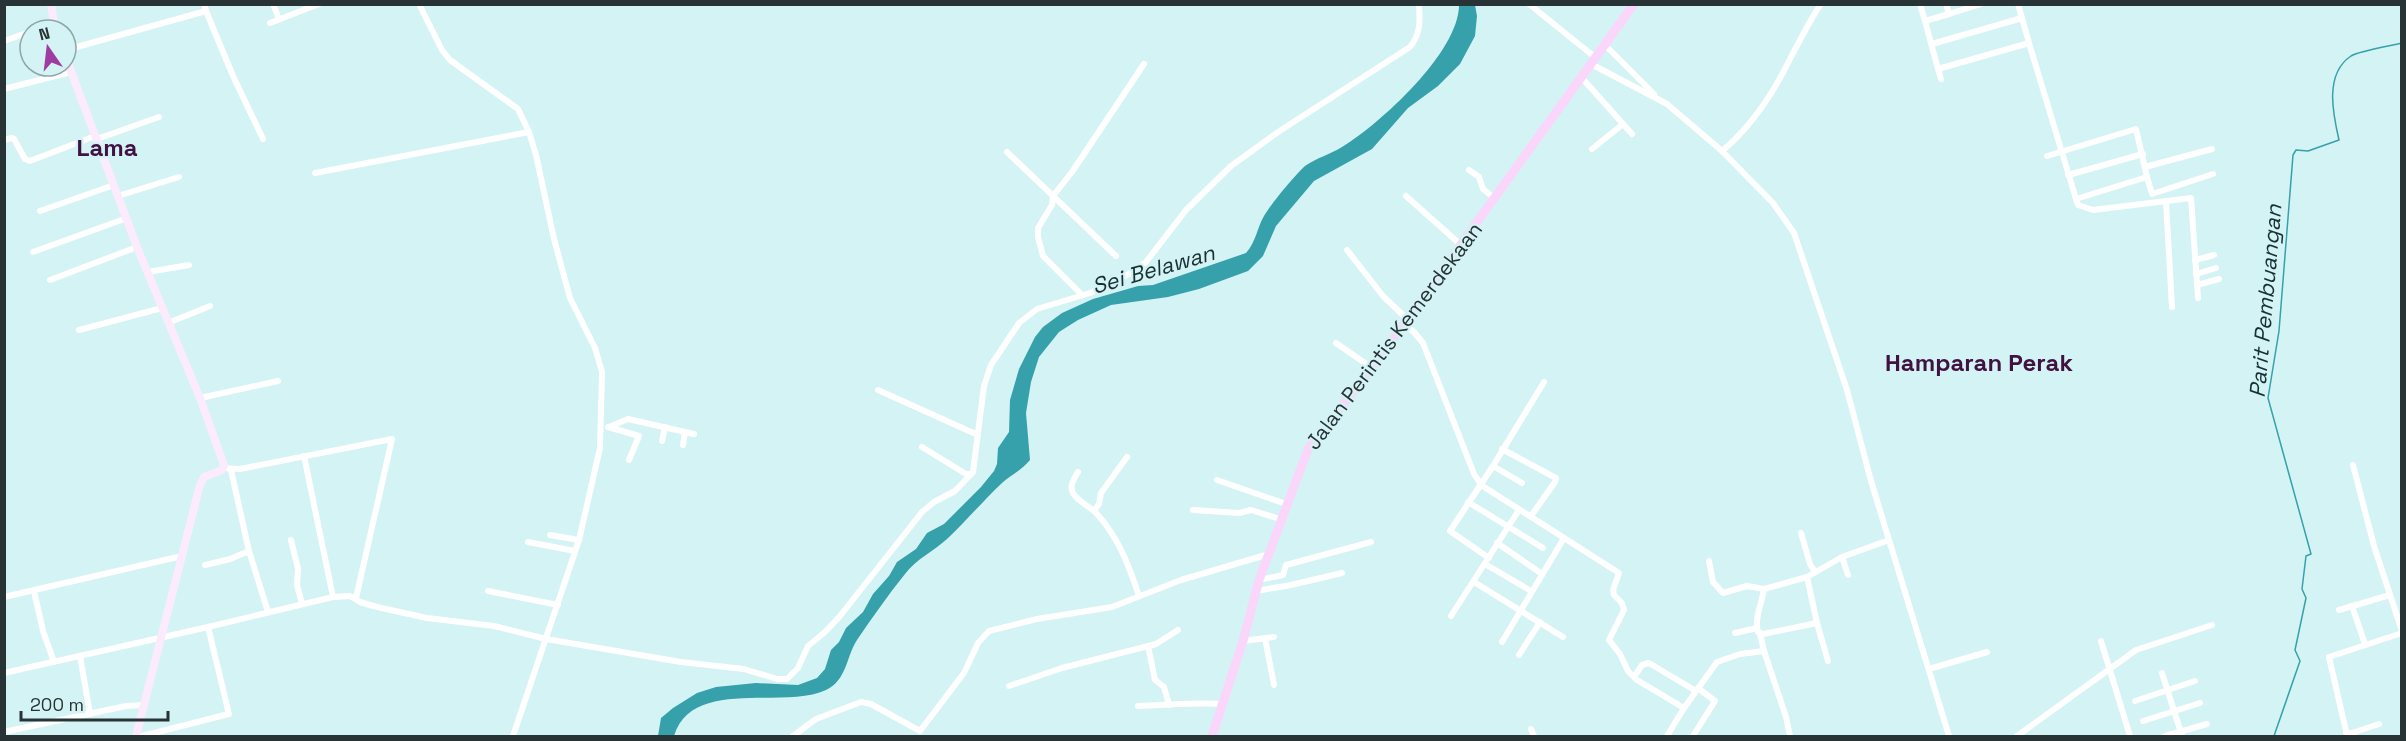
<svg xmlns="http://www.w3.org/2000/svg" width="2406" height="741" font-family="'Space Grotesk',sans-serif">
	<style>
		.water { fill: #36a1aa }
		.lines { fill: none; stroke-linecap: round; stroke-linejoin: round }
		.stream { stroke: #36a1aa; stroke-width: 1.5 }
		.street { stroke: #fff; stroke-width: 6 }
		.secondary { stroke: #fcebfc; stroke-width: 8 }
		.primary { stroke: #fad7fa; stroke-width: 9 }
		.labels { text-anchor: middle; stroke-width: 4.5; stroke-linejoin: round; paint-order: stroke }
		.street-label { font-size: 21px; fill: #273334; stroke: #d4f3f5 }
		.water-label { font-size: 22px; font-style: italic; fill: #183032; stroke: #d4f3f5 }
		.quarter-label { font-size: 24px; font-weight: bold; fill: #411142; stroke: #d4f3f5 }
	</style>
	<rect width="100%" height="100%" fill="#d4f3f5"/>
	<path class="water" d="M1459 5H1475L1477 16 1475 36 1460 64 1438 86 1408 108 1372 149 1314 181 1276 226 1263 256 1248 271 1199 289 1168 297 1111 305 1078 320 1059 332 1039 357 1031 382 1026 413 1030 460C1022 470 1011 475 1002 483 983 501 966 521 947 539 934 551 916 559 905 574 888 595 872 618 857 640 846 657 847 680 826 690 784 710 692 677 674 736H658L661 718 673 708 697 693 716 687 756 683 798 685 817 678 825 669 831 650 839 642 846 628 863 612 873 594 889 576 897 562 916 549 927 533 944 524 981 487 994 471 997 464 998 448 1009 432 1010 400 1019 369 1035 337 1043 327 1062 313 1093 299 1138 286 1153 285 1246 253C1256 242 1257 228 1264 216 1271 204 1295 175 1305 166 1316 158 1331 154 1342 147 1380 124 1459 52 1459 5Z"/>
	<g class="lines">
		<path class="stream" d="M2274 736 2300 661 2295 650 2306 598 2302 589 2306 556 2311 554 2268 398 2279 331 2293 155 2296 150 2308 151 2339 140C2333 114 2324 74 2351 56 2359 51 2390 46 2402 43"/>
		<g class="street">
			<path d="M273 4 279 19"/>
			<path d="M419 4 442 50 450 60 518 109 529 132 536 155 554 239 570 298 595 348 602 372 600 448 579 540 513 736"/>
			<path d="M1529 4 1596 58"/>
			<path d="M1920 4 1925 21"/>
			<path d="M2018 4 2022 18"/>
			<path d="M206 11 233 76 263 139"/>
			<path d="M1949 14 1981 4"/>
			<path d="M270 23 319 4"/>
			<path d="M34 30 53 23"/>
			<path d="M4 41 30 32"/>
			<path d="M2029 43 2076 199 2147 177 2136 129 2047 156"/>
			<path d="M1932 44 2022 18 2029 43 1938 69 1925 21 1949 14 1946 4"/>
			<path d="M1606 46 1654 94"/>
			<path d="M66 50 206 11 204 4"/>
			<path d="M1593 65 1667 104 1722 151 1773 203 1794 233 1847 390 1871 481 1949 736"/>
			<path d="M1938 69 1941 79"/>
			<path d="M1582 78 1632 134"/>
			<path d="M4 89 71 72"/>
			<path d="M97 139 159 117"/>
			<path d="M4 140 12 138 14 139 25 159 30 161 95 136"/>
			<path d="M1592 149 1623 124"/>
			<path d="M1722 151C1752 126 1774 92 1791 57 1801 39 1809 21 1821 4"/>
			<path d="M1007 152 1116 256"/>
			<path d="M2145 167 2212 149"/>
			<path d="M1469 170 1479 177 1483 189 1495 199"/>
			<path d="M315 173 529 132"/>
			<path d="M2068 175 2143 154"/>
			<path d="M2147 177 2152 194 2213 174"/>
			<path d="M118 196 179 177"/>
			<path d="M1406 196 1461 245"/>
			<path d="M2076 199 2078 205 2093 210 2191 198 2198 298"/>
			<path d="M2166 201 2172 307"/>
			<path d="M40 211 114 185"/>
			<path d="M1347 250 1383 296 1406 318"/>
			<path d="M33 252 127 218"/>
			<path d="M2195 260 2214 255"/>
			<path d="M148 272 189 265"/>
			<path d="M2196 274 2216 268"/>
			<path d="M50 280 137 247"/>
			<path d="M2197 285 2219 279"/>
			<path d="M1082 295 1043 256 1038 237V228L1052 205 1053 196 1072 172 1144 64"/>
			<path d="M168 323 210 306"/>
			<path d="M1402 323 1414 332 1423 343 1474 474 1481 485 1619 573 1613 590 1614 595 1622 603 1624 610 1609 640 1620 654 1628 671 1637 680 1684 708 1717 662 1740 654 1764 651 1786 717 1790 736"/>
			<path d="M79 330 162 308"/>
			<path d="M1336 343 1372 368"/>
			<path d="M878 390 978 435"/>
			<path d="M200 398 278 381"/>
			<path d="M608 427 639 436 629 460"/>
			<path d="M609 427 628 419 694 434"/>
			<path d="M662 441 665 427"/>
			<path d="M683 445 685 432"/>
			<path d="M922 447 966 474H971"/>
			<path d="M1502 449 1556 478 1555 482 1531 516"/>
			<path d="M304 456 333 597"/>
			<path d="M2353 465 2374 546 2402 631"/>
			<path d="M1493 466 1522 483"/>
			<path d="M224 468 240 469 392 439 356 598"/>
			<path d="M231 470 249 551 268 612"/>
			<path d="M1078 472C1074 479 1069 486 1073 493 1078 502 1090 506 1097 514 1119 538 1129 566 1139 596"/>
			<path d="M1217 480 1286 504"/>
			<path d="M1468 502 1543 548"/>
			<path d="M1193 510 1239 513 1251 510 1280 519"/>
			<path d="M1094 511 1099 504 1101 493 1127 457"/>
			<path d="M1801 533 1810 564 1815 572"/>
			<path d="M550 535 579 540"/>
			<path d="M291 540 298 569 297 585 302 604"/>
			<path d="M528 542 575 551"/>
			<path d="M1497 543 1542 574"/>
			<path d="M1842 557 1848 575"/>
			<path d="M1489 558 1450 531 1493 466 1544 382"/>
			<path d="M1709 561 1713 582 1723 593 1747 586 1764 589 1807 577 1842 557 1889 540"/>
			<path d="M1485 564 1531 591"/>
			<path d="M205 565 230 559 249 551"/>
			<path d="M1807 577 1817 623"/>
			<path d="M1259 580 1283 575 1286 565 1371 542"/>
			<path d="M1474 582 1563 637"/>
			<path d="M1764 589C1762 603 1754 619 1758 632L1763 634 1817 623 1828 661"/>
			<path d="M34 591 43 631 54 662"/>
			<path d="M488 591 558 605"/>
			<path d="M1256 591 1291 585 1342 573"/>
			<path d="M4 597 182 556"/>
			<path d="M2352 606 2365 644"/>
			<path d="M2339 610 2390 595"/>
			<path d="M1451 616 1519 510"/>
			<path d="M1735 633 1757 628"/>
			<path d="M1760 634 1764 651"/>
			<path d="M1265 638 1274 685"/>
			<path d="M1243 641 1274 637"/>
			<path d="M2101 641 2130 736"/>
			<path d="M1502 642 1564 538"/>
			<path d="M1148 646 1155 680 1164 687 1169 705"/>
			<path d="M1519 655 1540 622"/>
			<path d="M80 656 90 714"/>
			<path d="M1929 669 1987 652"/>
			<path d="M4 673 208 627 333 597 350 596 360 602 377 607 427 618 494 626 546 639 681 662 744 669 777 679H787L798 668 808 646 825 632 840 616 922 512 934 502 955 491 973 472 984 386 991 365 1019 323 1037 309 1090 293 1131 273 1146 262 1186 210 1231 166 1278 132 1410 47C1421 33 1420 21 1419 4"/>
			<path d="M2162 673 2182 736"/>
			<path d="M1634 677 1642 665 1649 663 1696 691"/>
			<path d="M1009 686 1062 668 1156 644 1178 630"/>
			<path d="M2135 701 2195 681"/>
			<path d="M1138 706C1167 705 1195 702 1223 704"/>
			<path d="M2143 721 2200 703"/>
			<path d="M1531 729 1534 736"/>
			<path d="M4 732 126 706 143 705"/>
			<path d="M2352 733 2379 724"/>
			<path d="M142 736 229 714 208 627"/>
			<path d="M793 736 816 719 861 702 871 704 920 731 964 673 978 643 989 631 1037 619 1112 607 1181 580 1269 554"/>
			<path d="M1667 736 1684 708"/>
			<path d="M1693 736 1715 701 1698 688"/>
			<path d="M2017 736 2136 650 2212 625"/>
			<path d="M2165 736 2207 724"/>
			<path d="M2354 736 2352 733H2346V731L2329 657 2402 633"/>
		</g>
		<g class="secondary">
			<path d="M51 4 55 30"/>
			<path d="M66 58 137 247 200 398 224 465 222 470 204 477 200 485 136 736"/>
		</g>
		<path class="primary" d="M1212 736 1243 641 1259 580 1308 449 1372 368 1634 4"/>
	</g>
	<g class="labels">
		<g class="street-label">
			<text transform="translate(1394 336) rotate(-53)" y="7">Jalan Perintis Kemerdekaan</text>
		</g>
		<g class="water-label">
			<text transform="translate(1153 269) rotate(-16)" y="8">Sei Belawan</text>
			<text transform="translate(2265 301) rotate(-85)" y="8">Parit Pembuangan</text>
		</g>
		<g class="quarter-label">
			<text x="107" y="156">Lama</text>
			<text x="1979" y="371">Hamparan Perak</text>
		</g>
	</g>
	<rect width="2406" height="741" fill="none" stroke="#273334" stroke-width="12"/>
	<g transform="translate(48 48) rotate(346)"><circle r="28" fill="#d4f3f5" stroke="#8fa6a8" stroke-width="1.5"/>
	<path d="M0-4.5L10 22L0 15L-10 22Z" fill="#9f3ca2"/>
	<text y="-9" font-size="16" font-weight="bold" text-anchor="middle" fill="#273334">N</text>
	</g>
	<path d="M21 711v9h147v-9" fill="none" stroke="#273334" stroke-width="3"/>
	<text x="30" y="711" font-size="18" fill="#273334" stroke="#d4f3f5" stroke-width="4.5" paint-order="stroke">200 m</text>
</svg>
